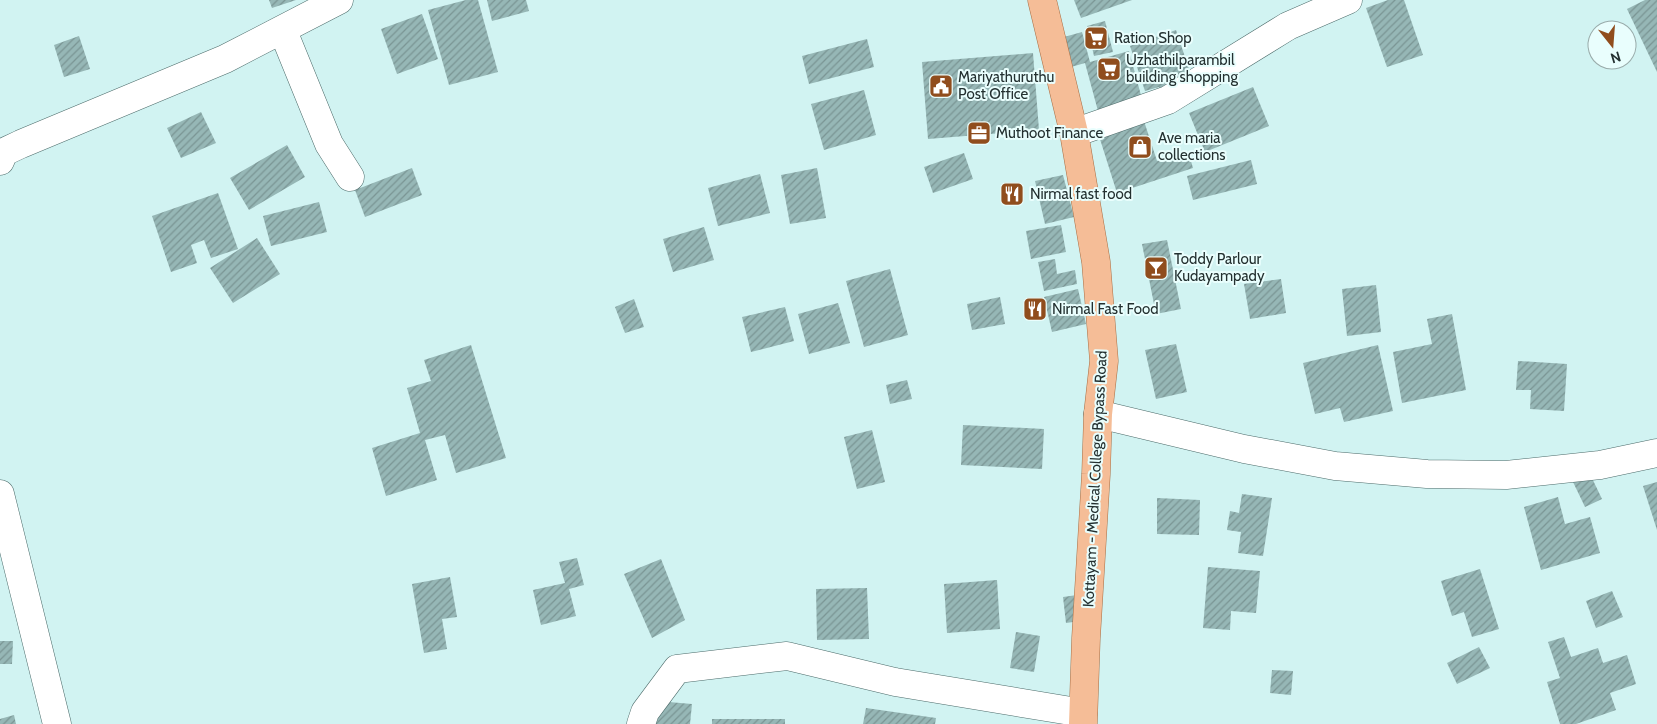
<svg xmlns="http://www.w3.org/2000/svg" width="1657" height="724" font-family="Cabin,sans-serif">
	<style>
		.building { fill: url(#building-hatch) }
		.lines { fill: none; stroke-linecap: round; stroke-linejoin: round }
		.minor-casing { stroke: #4c6b6a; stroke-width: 29 }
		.major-casing { stroke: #a86f46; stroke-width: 29 }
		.minor { stroke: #fff; stroke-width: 28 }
		.major { stroke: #f5bd97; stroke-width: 28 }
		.labels { text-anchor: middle; stroke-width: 4; stroke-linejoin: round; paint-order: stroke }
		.poi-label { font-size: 15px; fill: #233030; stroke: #e9fefd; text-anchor: start }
		.street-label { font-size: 15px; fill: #233030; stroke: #e9fefd }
	</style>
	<defs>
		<pattern id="building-hatch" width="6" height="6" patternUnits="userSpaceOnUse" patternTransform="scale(1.25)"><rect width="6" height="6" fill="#96b7b6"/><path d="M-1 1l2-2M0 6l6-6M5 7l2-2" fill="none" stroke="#7a9594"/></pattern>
	</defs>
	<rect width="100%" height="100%" fill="#d1f3f2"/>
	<g class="building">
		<path d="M269 0H296L272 8Z"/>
		<path d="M466 0H478L498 72 449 85 428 10Z"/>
		<path d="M487 0H526L529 11 492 21Z"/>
		<path d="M1074 0H1132L1081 18Z"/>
		<path d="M1388 0H1404L1423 55 1387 67 1366 8Z"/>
		<path d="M1645 0H1657V72L1627 9Z"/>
		<path d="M422 14 438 59 397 74 381 29Z"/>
		<path d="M1105 21 1113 52 1094 56 1087 26Z"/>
		<path d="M1176 30 1193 81 1161 92 1159 87 1145 91 1130 46Z"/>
		<path d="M1082 32 1090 62 1129 51 1142 99 1098 111 1085 63 1071 67 1064 37Z"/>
		<path d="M79 36 90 69 64 77 54 45Z"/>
		<path d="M867 39 874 67 809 84 802 56Z"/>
		<path d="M1033 53 1039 130 928 139 922 62Z"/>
		<path d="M1253 87 1269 126 1205 152 1189 113Z"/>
		<path d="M864 90 876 135 824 150 811 104Z"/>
		<path d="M201 112 216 143 181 158 167 128Z"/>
		<path d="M1144 121 1157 161 1188 151 1193 168 1117 193 1099 136Z"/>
		<path d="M287 145 305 177 249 210 230 178Z"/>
		<path d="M964 153 973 179 933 193 924 167Z"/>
		<path d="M1251 160 1257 184 1193 200 1187 176Z"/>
		<path d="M412 168 422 195 365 217 355 190Z"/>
		<path d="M817 168 826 218 790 224 781 175Z"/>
		<path d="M760 174 770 213 718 226 708 188Z"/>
		<path d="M1063 175 1074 217 1045 224 1035 181Z"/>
		<path d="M218 193 238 249 211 258 204 240 191 245 197 263 171 272 152 216Z"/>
		<path d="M319 202 327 232 271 246 263 216Z"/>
		<path d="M1061 225 1066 252 1031 259 1026 231Z"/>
		<path d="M704 227 714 260 673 272 663 239Z"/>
		<path d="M257 238 280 274 233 303 210 268Z"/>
		<path d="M1167 240 1181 309 1156 314 1142 244Z"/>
		<path d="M1055 259 1057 274 1075 270 1077 284 1044 291 1038 262Z"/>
		<path d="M890 269 908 335 864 347 846 281Z"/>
		<path d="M1281 279 1286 313 1250 319 1244 284Z"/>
		<path d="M1376 285 1381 332 1347 336 1342 289Z"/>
		<path d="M1078 289 1086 324 1052 332 1044 297Z"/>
		<path d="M1000 297 1005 324 972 330 967 304Z"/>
		<path d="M634 299 644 327 625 333 615 307Z"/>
		<path d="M838 303 850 343 809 354 798 314Z"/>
		<path d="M785 307 794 341 751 352 742 317Z"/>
		<path d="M1452 314 1466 390 1402 403 1393 352 1432 344 1427 319Z"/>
		<path d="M1176 344 1187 392 1156 399 1145 350Z"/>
		<path d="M471 345 506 458 456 473 445 435 425 440 437 480 386 496 372 448 420 433 407 388 431 381 424 360Z"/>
		<path d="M1378 345 1393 411 1344 422 1340 408 1315 414 1303 363Z"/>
		<path d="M1518 361 1567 364 1564 411 1530 409 1531 390H1516Z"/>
		<path d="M907 380 912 399 890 404 886 385Z"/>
		<path d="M963 425 1044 429 1042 469 961 465Z"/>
		<path d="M872 430 885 482 857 489 844 437Z"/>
		<path d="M1590 474 1602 499 1585 507 1573 482Z"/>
		<path d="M1657 482V530L1643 486Z"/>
		<path d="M1242 494 1272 498 1263 556 1238 553 1241 532 1227 530 1230 511 1239 513Z"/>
		<path d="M1558 497 1565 524 1590 517 1600 553 1541 570 1524 507Z"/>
		<path d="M1157 498 1200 500 1199 535 1157 534Z"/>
		<path d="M577 558 584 585 569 589 576 616 541 625 533 590 565 583 559 562Z"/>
		<path d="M661 559 685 620 652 638 624 574Z"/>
		<path d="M1208 567 1260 571 1256 613 1231 611 1230 630 1203 628Z"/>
		<path d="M1480 569 1499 629 1472 637 1464 612 1452 616 1441 581Z"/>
		<path d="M450 577 457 617 442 619 447 649 424 653 412 584Z"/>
		<path d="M997 580 1000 629 947 633 944 584Z"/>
		<path d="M867 588 869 639 817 640 816 589Z"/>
		<path d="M1612 591 1623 617 1596 628 1586 601Z"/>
		<path d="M1077 595 1080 621 1066 623 1063 597Z"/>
		<path d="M1016 632 1040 636 1034 672 1010 668Z"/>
		<path d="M1564 637 1571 657 1598 648 1603 663 1627 655 1636 684 1610 693 1616 710 1576 724H1560L1547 682 1560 678 1548 642Z"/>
		<path d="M0 641H13L12 664H0Z"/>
		<path d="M1479 647 1490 668 1457 684 1447 663Z"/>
		<path d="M1272 670 1293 671 1291 695 1270 693Z"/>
		<path d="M657 701 692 704 690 724H654Z"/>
		<path d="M866 708 936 718 935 724H863Z"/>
		<path d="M14 715 16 724H0V719Z"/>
		<rect x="712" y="719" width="73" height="5"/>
	</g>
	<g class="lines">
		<g class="minor-casing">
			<g id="minor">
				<path d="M283 31 329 144 350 177"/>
				<path d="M1074 133 1168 100 1288 26 1348 0"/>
				<path d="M0 161 4 152 21 144 225 59 339 0"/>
				<path d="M1098 414 1244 449 1335 466 1427 474 1506 475 1600 465 1657 453"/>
				<path d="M0 494 57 724"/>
				<path d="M641 724 645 712 677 669 787 656 895 682 1083 713"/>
			</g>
		</g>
		<g class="major-casing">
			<path id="major" d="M1042 0 1074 133 1096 262 1104 361 1098 414 1096 474 1086 638 1083 724"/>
		</g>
		<use href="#minor" class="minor"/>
		<use href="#major" class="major"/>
	</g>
	<defs>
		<g id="supermarket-square" transform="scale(1.25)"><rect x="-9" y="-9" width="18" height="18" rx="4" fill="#904d1d" stroke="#e9fefd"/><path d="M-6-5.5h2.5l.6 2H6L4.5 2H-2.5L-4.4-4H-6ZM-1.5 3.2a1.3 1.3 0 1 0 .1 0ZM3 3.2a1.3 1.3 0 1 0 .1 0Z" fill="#fff"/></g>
		<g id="civic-square" transform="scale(1.25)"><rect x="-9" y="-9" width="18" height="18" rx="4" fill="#904d1d" stroke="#e9fefd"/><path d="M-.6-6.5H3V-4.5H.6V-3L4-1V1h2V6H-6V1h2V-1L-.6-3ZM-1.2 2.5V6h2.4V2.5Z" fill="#fff"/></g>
		<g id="office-square" transform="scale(1.25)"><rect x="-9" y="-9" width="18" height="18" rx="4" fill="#904d1d" stroke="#e9fefd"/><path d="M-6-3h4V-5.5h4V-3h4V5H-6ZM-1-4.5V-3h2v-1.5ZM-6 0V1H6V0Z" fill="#fff"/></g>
		<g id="shop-square" transform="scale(1.25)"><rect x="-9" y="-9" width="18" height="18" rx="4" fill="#904d1d" stroke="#e9fefd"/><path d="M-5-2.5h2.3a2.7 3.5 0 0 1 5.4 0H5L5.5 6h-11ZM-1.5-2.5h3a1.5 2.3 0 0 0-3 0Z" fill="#fff"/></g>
		<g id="restaurant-square" transform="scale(1.25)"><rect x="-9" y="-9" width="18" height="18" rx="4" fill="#904d1d" stroke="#e9fefd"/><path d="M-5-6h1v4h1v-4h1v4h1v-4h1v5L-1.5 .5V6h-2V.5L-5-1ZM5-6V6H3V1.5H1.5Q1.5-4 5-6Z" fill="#fff"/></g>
		<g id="bar-square" transform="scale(1.25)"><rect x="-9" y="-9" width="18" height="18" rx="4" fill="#904d1d" stroke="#e9fefd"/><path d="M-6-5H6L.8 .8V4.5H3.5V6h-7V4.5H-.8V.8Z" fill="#fff"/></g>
	</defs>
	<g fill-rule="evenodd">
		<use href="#supermarket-square" x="1096" y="38"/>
		<use href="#supermarket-square" x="1109" y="69"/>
		<use href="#civic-square" x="941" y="86"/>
		<use href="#office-square" x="979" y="133"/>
		<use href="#shop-square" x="1140" y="147"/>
		<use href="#restaurant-square" x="1012" y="194"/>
		<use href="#bar-square" x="1156" y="268"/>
		<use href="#restaurant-square" x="1035" y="309"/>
	</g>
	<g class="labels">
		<g class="poi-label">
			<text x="1114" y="43">Ration Shop</text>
			<text x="1126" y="65">Uzhathilparambil<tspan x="1126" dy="17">building shopping</tspan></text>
			<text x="958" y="82">Mariyathuruthu<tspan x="958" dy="17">Post Office</tspan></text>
			<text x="996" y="138">Muthoot Finance</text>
			<text x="1158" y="143">Ave maria<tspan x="1158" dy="17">collections</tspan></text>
			<text x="1030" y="199">Nirmal fast food</text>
			<text x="1174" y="264">Toddy Parlour<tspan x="1174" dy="17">Kudayampady</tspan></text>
			<text x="1052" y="314">Nirmal Fast Food</text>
		</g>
		<g class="street-label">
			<text transform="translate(1095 479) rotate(-87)" y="5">Kottayam - Medical College Bypass Road</text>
		</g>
	</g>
	<g transform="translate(1612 45) rotate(163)"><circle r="24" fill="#e9fefd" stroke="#9aacab"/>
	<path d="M0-4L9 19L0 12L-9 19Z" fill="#904d1d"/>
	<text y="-8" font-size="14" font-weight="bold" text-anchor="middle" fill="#233030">N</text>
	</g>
</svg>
